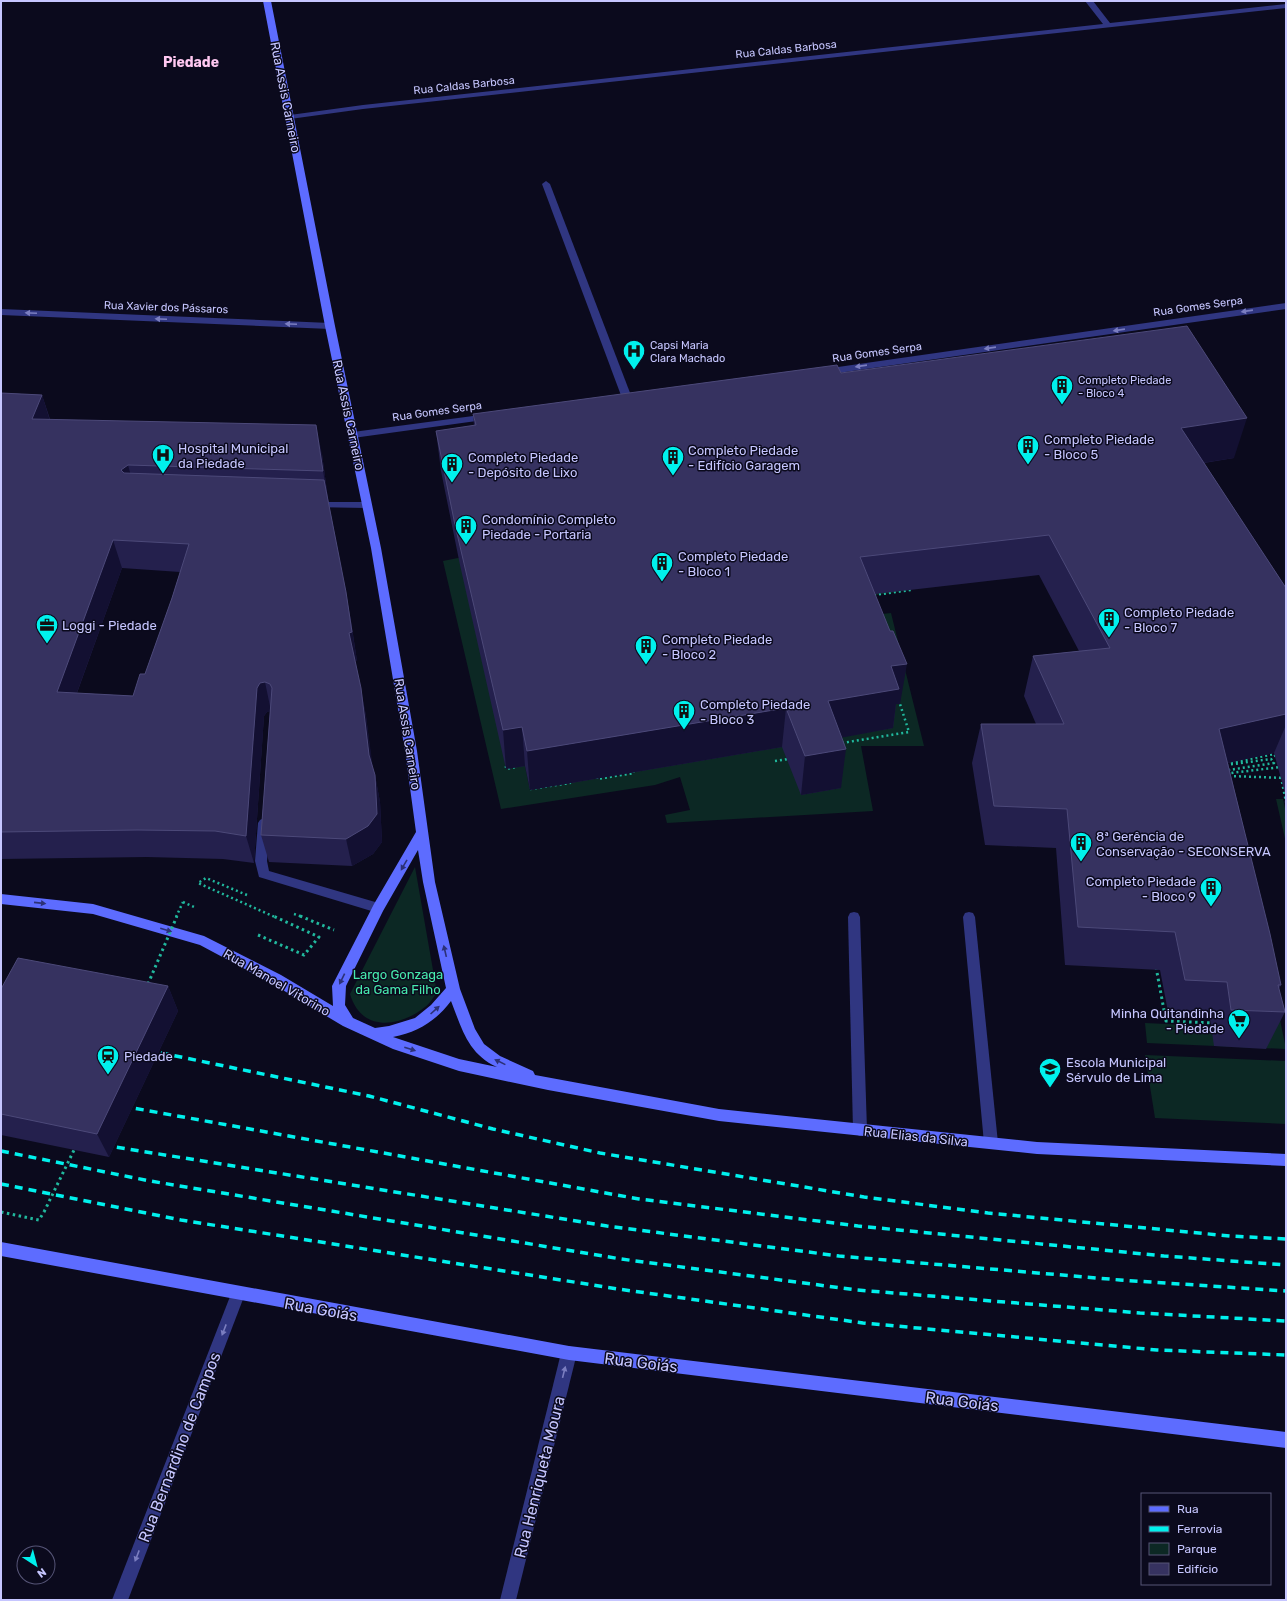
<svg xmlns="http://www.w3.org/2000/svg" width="1287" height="1601" font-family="Rubik,sans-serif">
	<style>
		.green { fill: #0c2824; fill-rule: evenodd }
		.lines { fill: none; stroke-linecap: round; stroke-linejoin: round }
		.path-far1 { stroke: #21b89d; stroke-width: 2.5; stroke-dasharray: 2 3; stroke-linecap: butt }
		.path { stroke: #21b89d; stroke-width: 3; stroke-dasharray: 2.5 3.5; stroke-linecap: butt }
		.lane { fill: #303681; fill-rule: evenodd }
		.street { fill: #303681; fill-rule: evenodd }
		.secondary { fill: #5d6cff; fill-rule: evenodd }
		.rail { stroke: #00f1ed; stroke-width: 3.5; stroke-dasharray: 8 6; stroke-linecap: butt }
		.path-bridge-far1 { stroke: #21b89d; stroke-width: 2.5; stroke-dasharray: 2 3; stroke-linecap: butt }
		.path-bridge { stroke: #21b89d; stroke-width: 3; stroke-dasharray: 2.5 3.5; stroke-linecap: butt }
		.wall { fill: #24204d; fill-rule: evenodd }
		.shaded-wall { fill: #131032 }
		.building { fill: #363260; stroke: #4c4979; fill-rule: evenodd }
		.oneway { fill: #7b7ec0 }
		.oneway2 { fill: #2c3177 }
		.labels { text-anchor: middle; stroke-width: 3; stroke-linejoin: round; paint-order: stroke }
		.far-street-label { font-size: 11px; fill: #c6c6ff; stroke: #0b0a1d }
		.far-poi-label { font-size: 11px; fill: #c6c6ff; stroke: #0b0a1d; text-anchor: start }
		.street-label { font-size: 13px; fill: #c6c6ff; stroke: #0b0a1d }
		.poi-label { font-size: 13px; fill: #c6c6ff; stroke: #0b0a1d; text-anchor: start }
		.park-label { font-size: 13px; fill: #47eaae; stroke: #0b0a1d }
		.far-district-label { font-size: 14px; font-weight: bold; fill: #ffc8f1; stroke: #0b0a1d }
		.near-street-label { font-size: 16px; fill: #c6c6ff; stroke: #0b0a1d }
	</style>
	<rect width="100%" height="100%" fill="#0b0a1d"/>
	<g class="green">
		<path d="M458 558 911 590 857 598 863 616 891 613 924 746H861L873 811 667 823 665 815 690 810 680 777 655 785 501 809 443 561ZM900 703 632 756 634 773 598 779 596 771 570 783 530 790 525 766Z"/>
		<path d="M1276 799H1283L1286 813V843Z"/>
		<path d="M415 867 437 993C433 997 430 1004 425 1007 399 1028 361 1032 350 994Z"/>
		<path d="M1277 1005 1286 1049 1147 1043 1145 1023 1272 1029Z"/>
		<path d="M1145 1055 1285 1061 1286 1124 1155 1118Z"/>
	</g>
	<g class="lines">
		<g class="path-far1">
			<path d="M874 595 911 590 910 589"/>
			<path d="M842 743 909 732 900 704"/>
			<path d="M775 761 788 759"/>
			<path d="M1226 764 1274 754 1276 757"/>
			<path d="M1226 765 1271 759 1274 763 1229 770 1231 773 1281 767"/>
			<path d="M506 766V769L516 767"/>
			<path d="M1229 776 1286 778"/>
			<path d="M597 777V779L634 773 633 769"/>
			<path d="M1281 777 1286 802"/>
			<path d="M530 789 570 783V780"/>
			<path d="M247 895 206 878 198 883 275 917"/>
			<path d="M183 902 194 907"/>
			<path d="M294 914 303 917"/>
		</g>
		<g class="path">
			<path d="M300 916 334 930"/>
			<path d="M258 935 304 955 319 937 273 916"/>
			<path d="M1156 967 1166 1021 1214 1023"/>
			<path d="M1 1212 39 1220 44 1212"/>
		</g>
		<g class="lane">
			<path d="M546 181 550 184 632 398 630 400 627 401 622 398 542 184Z"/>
			<path d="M313 502H367L372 505 367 508 309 507 308 505 309 503Z"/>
			<path d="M264 818 268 820 270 823 267 861 269 871 382 904 384 908 382 912 378 913 259 877 255 861 258 823 260 820Z"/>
			<path d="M854 912 858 913 860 917 867 1130 865 1134 860 1136 855 1134 853 1130 848 917 850 913Z"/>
			<path d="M969 912 973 913 975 917 998 1143 996 1147 991 1149 986 1147 984 1143 963 917 965 913Z"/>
		</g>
		<g class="street">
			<path d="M1085 1H1093L1110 23 1286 4V8L363 109 290 119 286 117 290 115 363 105 1103 24Z"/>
			<path d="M1286 303V309L824 375 819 372 824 369Z"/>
			<path d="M1 309 330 323 335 326 330 329 1 315Z"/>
			<path d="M488 414 493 417 491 419 353 438 348 435 353 432Z"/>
			<path d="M238 1287 243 1289 245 1294 128 1600H112L231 1294 233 1289Z"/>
			<path d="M569 1346 574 1348 577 1353 516 1600H500L561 1353 564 1348Z"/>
		</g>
		<g class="secondary">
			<path d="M263 1H271L335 326 381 548 417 751 435 882 460 989 475 1029 484 1044 500 1056 533 1071 535 1075 719 1109 1037 1142 1286 1154V1166L1037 1154 719 1121 548 1090 459 1071 393 1049 343 1026 271 983 200 945 93 914 1 904V894L93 904 204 936 281 975 333 1006 332 986 374 904 416 832 405 751 371 548 325 326ZM418 850 423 882 446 988 431 1005 415 1018 389 1026 375 1028 353 1018 345 1005 346 986 383 911ZM451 1001C462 1029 468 1054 497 1067L459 1059 393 1037C418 1032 436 1021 451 1001Z"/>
			<path d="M1 1242 569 1346 1286 1432V1448L569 1360 1 1256Z"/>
		</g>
		<g class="rail">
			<path d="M147 1050 369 1096 493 1129 600 1153 864 1197 988 1213 1230 1236 1286 1239"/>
			<path d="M122 1106 639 1199 858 1226 1164 1256 1286 1265"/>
			<path d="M103 1145 607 1226 839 1256 1120 1280 1286 1291"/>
			<path d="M1 1151 150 1181 621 1259 857 1290 1140 1313 1286 1321"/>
			<path d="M1 1184 181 1220 618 1289 863 1323 1157 1350 1286 1355"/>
		</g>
		<path class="path-bridge-far1" d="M176 917 183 902"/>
		<g class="path-bridge">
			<path d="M148 984 177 916"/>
			<path d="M44 1212 75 1148"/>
		</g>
	</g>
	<g class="wall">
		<path d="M841 373 1234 458 1204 463 1286 588V797L1274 753 1228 763 1281 985 1279 989 1285 1012 1266 1049 1214 1046 1210 1019 1169 1017 1160 970 1065 965 1056 848 985 845 972 763 981 724H1036L1024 696 1033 656 1079 651 1039 575 875 594 900 704H896L893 728 842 737 841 788 801 795 782 747 530 790 525 766 506 769 460 565 441 471 436 431 474 426 473 414Z"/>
		<path d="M1 393 42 395 50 419 322 454 328 499 351 621 357 661H355L366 716 372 765 375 775 380 802 382 842 373 854 352 866 269 862 261 835 270 711 267 712 264 716 254 863 223 859 147 857 1 859ZM122 568 180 572 172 598 145 674 133 696 77 693Z"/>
		<path d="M168 986 178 1011 109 1157 1 1135V989Z"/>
	</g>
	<g class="shaded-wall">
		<path d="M42 395 51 424 32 419Z"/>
		<path d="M1247 418 1234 458 1169 468 1181 428Z"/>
		<path d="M316 425 322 454 328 499 323 471Z"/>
		<path d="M128 465 136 494 121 470Z"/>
		<path d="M113 540 122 568 67 720 57 692Z"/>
		<path d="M346 592 357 661H354L349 633Z"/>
		<path d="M907 664 900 704H896L893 728 824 741 828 701 891 666Z"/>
		<path d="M265 682 271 711 267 712 264 716 254 863 246 836 257 688 260 683Z"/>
		<path d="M361 688 366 716 375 783 369 755Z"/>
		<path d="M786 708 782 747 530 790 527 751Z"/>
		<path d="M1286 714V725L1274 753 1204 768 1219 729Z"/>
		<path d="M522 727 525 766 506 769 503 730Z"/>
		<path d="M846 749 841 788 801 795 805 756Z"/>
		<path d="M375 775 380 802 382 842 373 854 352 866 346 839Z"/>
		<path d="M168 986 178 1011 109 1157 97 1134Z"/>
	</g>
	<g class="building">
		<path d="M1187 326 1247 418 1181 428 1286 588V714L1219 729 1270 934 1281 985H1278L1285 1012 1231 1010 1227 982 1185 980 1175 932 1078 927 1067 809 994 806 981 724H1064L1033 656 1110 648 1049 535 860 557 890 631H893L907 664 891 666 899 689 828 701 846 749 805 756 786 708 527 751 522 727 503 730 455 525 436 431 476 425 473 414 837 365 841 373Z"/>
		<path d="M1 393 42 395 32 419 316 425 323 471 128 465 121 470 124 473 324 480 346 592 352 632 349 633 361 688 369 755 375 775 377 814 368 826 346 839 261 835 272 688 270 684 265 682 260 683 257 688 246 836 215 831 137 830 1 832ZM113 540 189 544 172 598 145 674H140L133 696 57 692Z"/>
		<path d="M18 958 168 986 97 1134 1 1114V989Z"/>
	</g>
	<defs><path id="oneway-solid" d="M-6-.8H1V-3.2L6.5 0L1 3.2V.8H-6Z"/></defs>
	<g class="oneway">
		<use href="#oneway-solid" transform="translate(1247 311) rotate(172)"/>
		<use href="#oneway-solid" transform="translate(31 313) rotate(-178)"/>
		<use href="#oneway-solid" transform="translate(161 319) rotate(-178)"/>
		<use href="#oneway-solid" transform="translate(291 324) rotate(-178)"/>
		<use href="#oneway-solid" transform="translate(1119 330) rotate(172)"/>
		<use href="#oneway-solid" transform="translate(990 348) rotate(172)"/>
		<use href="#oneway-solid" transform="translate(861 366) rotate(172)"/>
		<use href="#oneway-solid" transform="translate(224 1330) rotate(111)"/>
		<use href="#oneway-solid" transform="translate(564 1372) rotate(-76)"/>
		<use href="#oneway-solid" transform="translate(137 1556) rotate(111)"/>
	</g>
	<g class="oneway2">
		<use href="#oneway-solid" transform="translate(404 865) rotate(120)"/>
		<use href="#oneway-solid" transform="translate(40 903) rotate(6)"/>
		<use href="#oneway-solid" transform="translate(166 930) rotate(16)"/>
		<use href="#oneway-solid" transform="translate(445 951) rotate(-103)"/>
		<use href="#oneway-solid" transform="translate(342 979) rotate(116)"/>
		<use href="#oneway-solid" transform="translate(435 1010) rotate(-42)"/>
		<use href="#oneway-solid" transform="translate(410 1049) rotate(18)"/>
		<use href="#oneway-solid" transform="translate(500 1062) rotate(-154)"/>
	</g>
	<defs>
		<g id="hospital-pin" transform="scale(1.15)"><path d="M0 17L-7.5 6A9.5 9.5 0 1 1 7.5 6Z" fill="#00f1ed" stroke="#0b0a1d"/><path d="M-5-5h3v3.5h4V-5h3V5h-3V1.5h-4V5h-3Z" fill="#111"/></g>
		<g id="building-pin" transform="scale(1.15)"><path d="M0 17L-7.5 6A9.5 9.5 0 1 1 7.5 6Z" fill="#00f1ed" stroke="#0b0a1d"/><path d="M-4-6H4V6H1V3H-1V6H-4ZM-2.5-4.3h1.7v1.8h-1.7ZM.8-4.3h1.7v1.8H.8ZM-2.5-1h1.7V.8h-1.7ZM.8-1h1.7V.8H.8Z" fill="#111"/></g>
		<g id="office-pin" transform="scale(1.15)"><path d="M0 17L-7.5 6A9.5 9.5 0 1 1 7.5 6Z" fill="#00f1ed" stroke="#0b0a1d"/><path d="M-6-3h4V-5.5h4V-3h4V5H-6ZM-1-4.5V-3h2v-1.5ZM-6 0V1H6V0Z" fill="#111"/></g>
		<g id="supermarket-pin" transform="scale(1.15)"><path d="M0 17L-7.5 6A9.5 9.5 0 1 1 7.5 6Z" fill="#00f1ed" stroke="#0b0a1d"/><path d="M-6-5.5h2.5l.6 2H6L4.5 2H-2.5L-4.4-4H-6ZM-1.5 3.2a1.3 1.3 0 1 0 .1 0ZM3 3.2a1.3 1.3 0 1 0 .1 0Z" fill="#111"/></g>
		<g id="station-pin" transform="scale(1.15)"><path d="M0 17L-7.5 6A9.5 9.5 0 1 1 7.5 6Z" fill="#00f1ed" stroke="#0b0a1d"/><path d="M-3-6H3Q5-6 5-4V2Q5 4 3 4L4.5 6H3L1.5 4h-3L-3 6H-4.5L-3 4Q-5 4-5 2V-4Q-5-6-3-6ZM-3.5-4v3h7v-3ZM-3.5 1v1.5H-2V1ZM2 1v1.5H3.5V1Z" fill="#111"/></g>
		<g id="school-pin" transform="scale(1.15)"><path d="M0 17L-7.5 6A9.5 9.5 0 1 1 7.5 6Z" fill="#00f1ed" stroke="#0b0a1d"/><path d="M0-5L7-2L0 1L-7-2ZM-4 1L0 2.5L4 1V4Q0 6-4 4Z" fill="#111"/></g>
	</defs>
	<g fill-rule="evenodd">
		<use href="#hospital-pin" x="634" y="351"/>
		<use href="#building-pin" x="1062" y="386"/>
		<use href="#building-pin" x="1028" y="446"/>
		<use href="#hospital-pin" x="163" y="455"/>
		<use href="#building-pin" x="673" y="457"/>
		<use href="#building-pin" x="452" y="464"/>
		<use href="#building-pin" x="466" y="526"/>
		<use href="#building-pin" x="662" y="563"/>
		<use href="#building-pin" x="1109" y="619"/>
		<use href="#office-pin" x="47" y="625"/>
		<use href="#building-pin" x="646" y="646"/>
		<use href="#building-pin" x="684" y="711"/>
		<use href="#building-pin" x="1081" y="843"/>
		<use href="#building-pin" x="1211" y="888"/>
		<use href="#supermarket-pin" x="1239" y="1020"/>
		<use href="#station-pin" x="108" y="1056"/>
		<use href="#school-pin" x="1050" y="1069"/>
	</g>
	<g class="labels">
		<g class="far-street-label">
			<text transform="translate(786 49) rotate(-6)" y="4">Rua Caldas Barbosa</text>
			<text transform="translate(464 85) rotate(-6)" y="4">Rua Caldas Barbosa</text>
			<text transform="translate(1198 306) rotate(-8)" y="4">Rua Gomes Serpa</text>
			<text transform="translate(166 307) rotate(2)" y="4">Rua Xavier dos Pássaros</text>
			<text transform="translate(877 352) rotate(-8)" y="4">Rua Gomes Serpa</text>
			<text transform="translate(437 411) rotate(-8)" y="4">Rua Gomes Serpa</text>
		</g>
		<g class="far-poi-label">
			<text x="650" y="349">Capsi Maria<tspan x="650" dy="13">Clara Machado</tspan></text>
			<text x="1078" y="384">Completo Piedade<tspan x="1078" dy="13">- Bloco 4</tspan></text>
		</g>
		<g class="street-label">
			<text transform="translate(286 97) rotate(79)" y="5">Rua Assis Carneiro</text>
			<text transform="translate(349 415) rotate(78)" y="5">Rua Assis Carneiro</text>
			<text transform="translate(408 734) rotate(81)" y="5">Rua Assis Carneiro</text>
			<text transform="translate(277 982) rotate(30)" y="5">Rua Manoel Vitorino</text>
			<text transform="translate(916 1136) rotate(6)" y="5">Rua Elias da Silva</text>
		</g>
		<g class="poi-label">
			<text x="1044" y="444">Completo Piedade<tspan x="1044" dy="15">- Bloco 5</tspan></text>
			<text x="178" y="453">Hospital Municipal<tspan x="178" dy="15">da Piedade</tspan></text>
			<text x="688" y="455">Completo Piedade<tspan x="688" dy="15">- Edifício Garagem</tspan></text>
			<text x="468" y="462">Completo Piedade<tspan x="468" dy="15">- Depósito de Lixo</tspan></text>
			<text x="482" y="524">Condomínio Completo<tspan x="482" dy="15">Piedade - Portaria</tspan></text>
			<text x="678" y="561">Completo Piedade<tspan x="678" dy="15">- Bloco 1</tspan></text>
			<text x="1124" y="617">Completo Piedade<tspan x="1124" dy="15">- Bloco 7</tspan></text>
			<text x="62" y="630">Loggi - Piedade</text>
			<text x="662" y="644">Completo Piedade<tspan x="662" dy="15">- Bloco 2</tspan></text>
			<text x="700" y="709">Completo Piedade<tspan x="700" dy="15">- Bloco 3</tspan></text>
			<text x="1096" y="841">8ª Gerência de<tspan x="1096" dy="15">Conservação - SECONSERVA</tspan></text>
			<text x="1196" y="886" text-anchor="end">Completo Piedade<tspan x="1196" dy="15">- Bloco 9</tspan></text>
			<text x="1224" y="1018" text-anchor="end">Minha Quitandinha<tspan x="1224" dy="15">- Piedade</tspan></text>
			<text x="124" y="1061">Piedade</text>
			<text x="1066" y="1067">Escola Municipal<tspan x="1066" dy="15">Sérvulo de Lima</tspan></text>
		</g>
		<g class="park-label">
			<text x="398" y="979">Largo Gonzaga<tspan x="398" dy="15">da Gama Filho</tspan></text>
		</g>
		<g class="far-district-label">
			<text x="191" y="67">Piedade</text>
		</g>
		<g class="near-street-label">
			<text transform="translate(321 1309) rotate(10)" y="6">Rua Goiás</text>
			<text transform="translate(641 1362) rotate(7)" y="6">Rua Goiás</text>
			<text transform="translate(962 1401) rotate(7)" y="6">Rua Goiás</text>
			<text transform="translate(179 1447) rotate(-69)" y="6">Rua Bernardino de Campos</text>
			<text transform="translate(539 1477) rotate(-76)" y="6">Rua Henriqueta Moura</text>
		</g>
	</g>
	<rect width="1287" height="1601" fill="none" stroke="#c6c6ff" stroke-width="4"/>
	<rect x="1141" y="1493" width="130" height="92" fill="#0b0a1d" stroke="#565577"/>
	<rect x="1149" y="1506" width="20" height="6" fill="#5d6cff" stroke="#565577"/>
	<text x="1177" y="1513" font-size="12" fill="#c6c6ff">Rua</text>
	<rect x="1149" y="1526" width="20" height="6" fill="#00f1ed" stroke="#565577"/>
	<text x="1177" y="1533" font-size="12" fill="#c6c6ff">Ferrovia</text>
	<rect x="1149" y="1543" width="20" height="12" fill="#0c2824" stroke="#565577"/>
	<text x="1177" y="1553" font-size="12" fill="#c6c6ff">Parque</text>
	<rect x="1149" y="1563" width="20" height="12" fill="#363260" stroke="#565577"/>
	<text x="1177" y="1573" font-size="12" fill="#c6c6ff">Edifício</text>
	<g transform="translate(36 1565) rotate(144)"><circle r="19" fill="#0b0a1d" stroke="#565577"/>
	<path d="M0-3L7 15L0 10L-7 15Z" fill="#00f1ed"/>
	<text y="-6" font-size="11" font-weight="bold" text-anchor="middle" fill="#c6c6ff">N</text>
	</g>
</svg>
